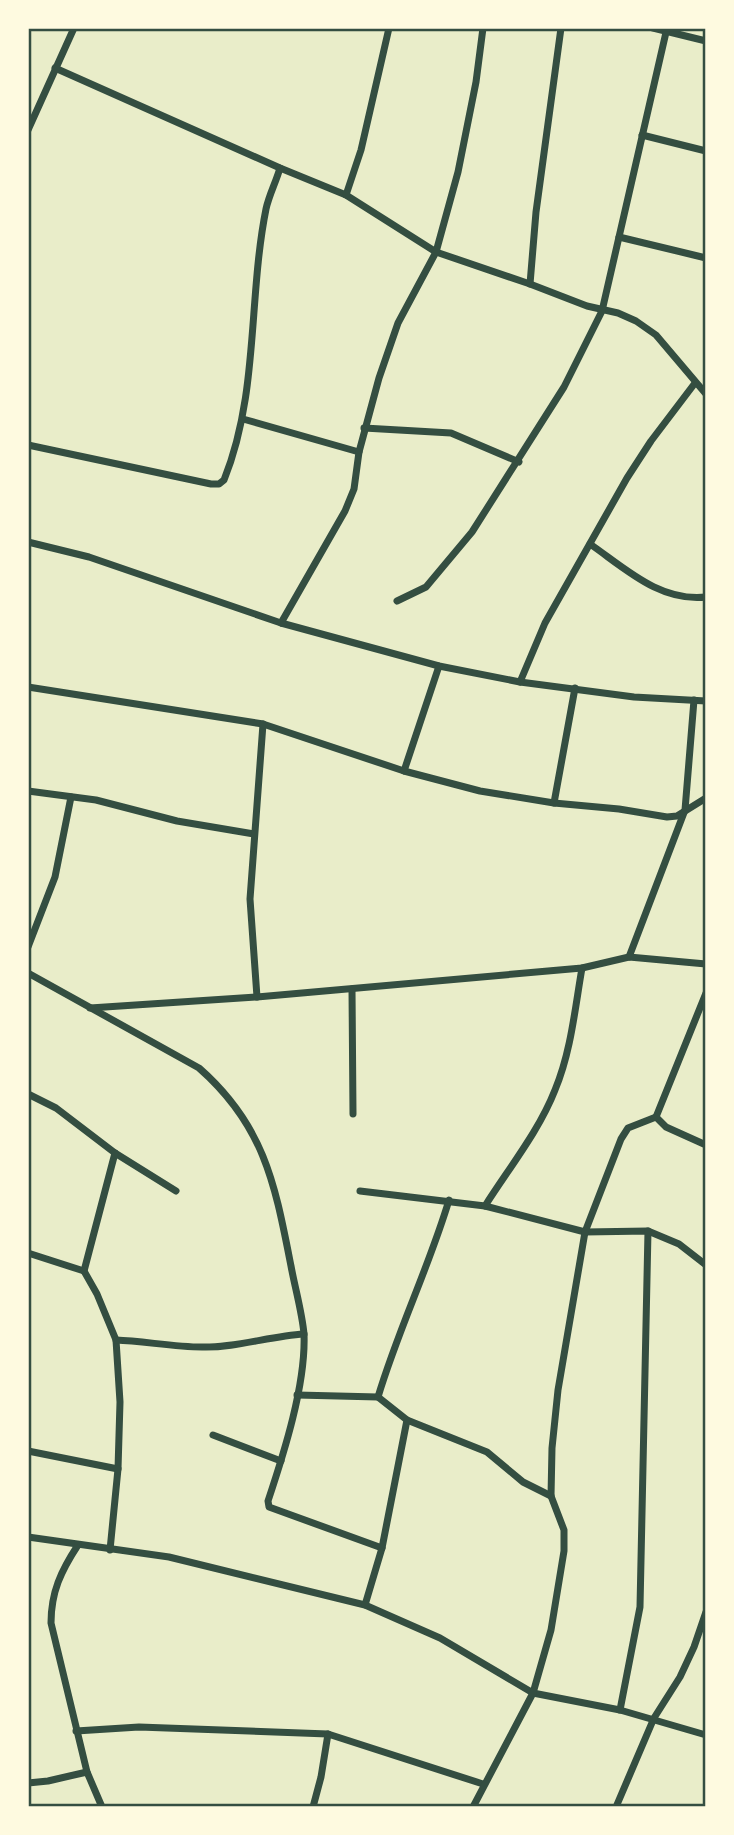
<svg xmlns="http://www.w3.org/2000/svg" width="734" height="1835" font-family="Lato,sans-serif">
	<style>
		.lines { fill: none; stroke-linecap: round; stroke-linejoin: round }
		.minor { stroke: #344e41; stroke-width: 7 }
		.neatline { fill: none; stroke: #344e41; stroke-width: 2.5 }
	</style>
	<rect width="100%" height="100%" fill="#e9edc9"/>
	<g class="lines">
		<g class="minor">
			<path d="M653 28 706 41"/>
			<path d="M55 68 280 168 346 195 436 252 530 284 587 306 618 313 636 321 656 335 706 394"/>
			<path d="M28 130 74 28"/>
			<path d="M642 135 706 151"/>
			<path d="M346 195 361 150 389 28"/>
			<path d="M619 237 706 258"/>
			<path d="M530 284 536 212 561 28"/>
			<path d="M243 419 359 452"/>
			<path d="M364 428 451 433 519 462"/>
			<path d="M28 445 211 484H219L224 480C259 393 248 299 266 209 269 195 276 182 280 168"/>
			<path d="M28 542 89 557 281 623 439 666 520 682 634 697 706 701"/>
			<path d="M590 544C626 569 660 602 706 597"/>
			<path d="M397 601 426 587 472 532 564 387 602 311 667 28"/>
			<path d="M281 623 345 511 354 489 359 452 379 378 398 323 436 252 458 172 476 82 483 28"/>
			<path d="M520 682 545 623 627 478 651 441 695 383"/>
			<path d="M28 687 263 724 404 771 480 791 554 803 619 809 667 817 677 816 706 798"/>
			<path d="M404 771 439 666"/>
			<path d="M28 791 96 800 177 821 254 834"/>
			<path d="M554 803 575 688"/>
			<path d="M28 947 55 877 71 797"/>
			<path d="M629 957 685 810 694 700"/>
			<path d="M28 973 199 1068C265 1126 275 1185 291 1266 295 1288 302 1312 304 1334 306 1384 284 1453 268 1501L269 1507 382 1548"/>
			<path d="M352 989 353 1114"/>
			<path d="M706 993 656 1117 666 1127 706 1145"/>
			<path d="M257 997 250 899 263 724"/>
			<path d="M90 1008 257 997 582 968 629 957 706 964"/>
			<path d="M28 1094 56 1108 115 1153 176 1191"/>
			<path d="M360 1191 485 1206 585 1232 648 1231 679 1244 706 1265"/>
			<path d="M485 1206C509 1168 539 1131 555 1090 571 1052 575 1008 582 968"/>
			<path d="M28 1253 84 1271 97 1294 116 1340 120 1402 118 1469 110 1550"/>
			<path d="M84 1271 115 1153"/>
			<path d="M116 1340C144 1341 173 1347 202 1347 236 1348 270 1336 304 1334"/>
			<path d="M297 1395 378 1397"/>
			<path d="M407 1420 487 1452 523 1482 551 1496"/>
			<path d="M213 1435 281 1461"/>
			<path d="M28 1451 118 1469"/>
			<path d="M28 1537 169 1557 365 1605 440 1638 533 1693 620 1710 706 1735"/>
			<path d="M78 1545C61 1571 51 1592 51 1623L87 1772 102 1807"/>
			<path d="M365 1605 382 1548 407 1420 378 1397C398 1330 429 1267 449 1200"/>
			<path d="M620 1710 640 1607 648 1231"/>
			<path d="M76 1731 139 1727 328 1734 483 1784"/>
			<path d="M28 1783 48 1781 87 1772"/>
			<path d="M313 1807 321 1777 328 1734"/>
			<path d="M473 1807 533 1693 551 1630 564 1551V1530L551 1496 552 1448 558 1390 585 1232 621 1139 628 1128 656 1117"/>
			<path d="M616 1807 654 1718 680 1677 694 1647 706 1612"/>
		</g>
	</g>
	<rect width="734" height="1835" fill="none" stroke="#fefae0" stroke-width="60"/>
	<rect x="30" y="30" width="674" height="1775" class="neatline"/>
</svg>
